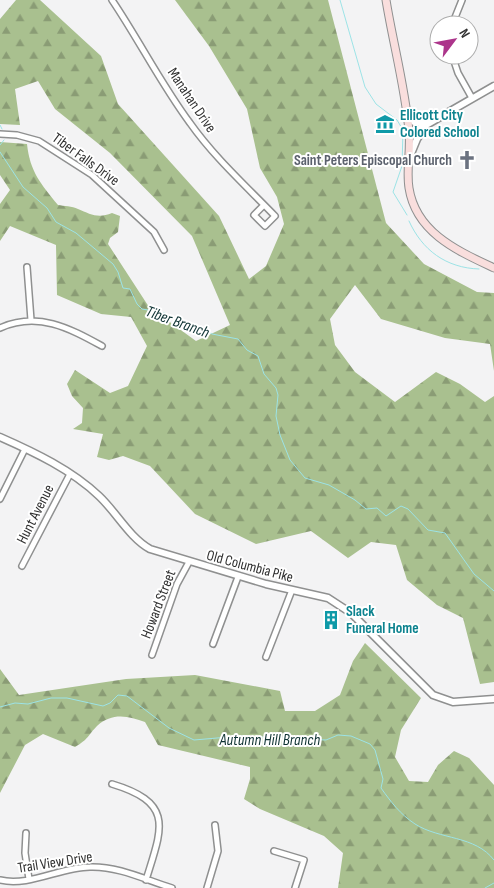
<svg xmlns="http://www.w3.org/2000/svg" width="494" height="888" font-family="'Sofia Sans Condensed',sans-serif">
<style>
.forest{fill:url(#forest-firs)}
.lines{fill:none;stroke-linecap:round;stroke-linejoin:round}
.stream{stroke:#9ce3e6;stroke-width:1}
.minor-casing{stroke:#8f9090;stroke-width:8}
.tertiary-casing{stroke:#8f9090;stroke-width:9}
.secondary-casing{stroke:#8f9090;stroke-width:9}
.minor{stroke:#fff;stroke-width:5}
.tertiary{stroke:#fff;stroke-width:6}
.secondary{stroke:#f9dedd;stroke-width:7}
.labels{text-anchor:middle;stroke-width:4;stroke-linejoin:round;paint-order:stroke}
.street-label{font-size:15px;fill:#303030;stroke:#fff}
.culture-label{font-size:15px;font-weight:bold;fill:#0d838f;stroke:#fff;text-anchor:start}
.worship-label{font-size:15px;font-weight:bold;fill:#5b616d;stroke:#fff;text-anchor:end}
.water-label{font-size:16px;font-style:italic;fill:#0e3233;stroke:#fff}
</style>
<defs>
<pattern id="forest-firs" width="22" height="20" patternUnits="userSpaceOnUse" patternTransform="scale(1.25)"><rect width="22" height="20" fill="#a9c08f"/><path d="M5 1l3.5 6h-7zM16 11l3.5 6h-7z" fill="#8a9c75"/></pattern>
</defs>
<rect width="100%" height="100%" fill="#f3f3f4"/>
<path class="forest" d="M16 0H40L101 56 118 104 219 216 249 279 266 266 284 224 277 197 260 168 247 109 209 46 175 0H328L386 223 424 264 477 292 494 293V371L490 344 445 338 381 319 355 285 330 319 335 345 355 372 395 402 436 372 460 384 485 402 494 396V682L480 684 463 618 437 605 407 580 396 545 371 542 348 558 311 531 256 544 195 514 150 466 123 456 109 460 97 457 103 434 73 429 82 423 83 408 72 396 67 384 75 370 110 393 128 386 147 346 131 317 101 314 57 295 56 245 10 226 0 241V204L10 190 0 175V142L27 144C30 172 41 184 58 205 64 206 72 206 78 209 90 214 98 219 112 213L120 216 118 232 110 238 108 244 149 307 196 341 230 325 192 236 110 153 55 109 38 81 15 89 20 125 0 124V19Z
M365 643 421 698 401 730 395 757 409 781 428 782 438 765 454 751 469 758 494 785V888H338L343 853 324 836 260 809 244 799 250 779V767L158 745 145 722C129 716 112 712 97 726 88 735 89 739 75 747L43 734 25 745 0 793V669L19 695 126 679 195 675 280 691 285 711H315L340 695 353 661Z"/>
<g class="lines">
<path class="stream" d="M340 0 365 87 376 104 397 120 403 130 402 166 393 192 407 215
M0 125 2 129
M0 145 4 140
M0 152 23 187 47 208 56 222 76 233 113 264 118 272 123 288 130 289 137 304 142 309 165 313 187 328 201 327 212 334 238 339 247 350 258 356 264 374 276 388 278 395 276 416 280 435 290 460 305 478 329 485 355 500 366 509 377 508 386 516 401 506 408 509 428 530 445 533 474 574 494 591
M409 221C422 250 446 268 479 269
M0 707 15 703 28 704 51 698H67L103 706 110 703 118 695 127 696 169 728 194 740 240 736 326 740 338 735 351 736 370 744 375 750 383 779 381 788C391 802 400 814 415 824 440 840 475 835 494 860
M485 888 494 883"/>
<g class="minor-casing">
<path id="minor" d="M112 0C139 40 161 84 190 123 214 157 246 186 275 216L265 226 254 215 264 205
M452 25 462 0
M452 55 458 73 472 98
M0 134 17 135 39 141 92 175 154 232 164 250
M27 267 31 320
M0 328C38 311 69 328 102 346
M0 499 25 449
M22 566 70 474
M213 644 238 577
M152 655 177 584 189 562
M266 657 292 590
M112 784C175 803 162 828 146 880
M26 833 25 853 29 879
M274 851 304 860 295 888
M0 880C29 887 61 867 90 867 118 866 146 880 172 888
M207 888 218 851 215 825"/>
</g>
<g class="tertiary-casing">
<path id="tertiary" d="M407 112 414 122 426 124
M409 132 421 128 494 86
M410 156 417 139 425 127
M0 437C34 452 72 470 99 496 117 513 129 537 150 549L266 584 328 598 351 613 433 695 453 702 494 699"/>
</g>
<g class="secondary-casing">
<path id="secondary" d="M386 0C393 43 405 87 409 131 411 150 406 170 409 188 416 233 458 251 494 268"/>
</g>
<use href="#minor" class="minor"/>
<use href="#tertiary" class="tertiary"/>
<use href="#secondary" class="secondary"/>
</g>
<defs>
<g id="museum-bare" transform="scale(1.5)"><path d="M0-6L6-3V-2H-6V-3ZM-5-1h2V3h-2ZM-1-1h2V3h-2ZM3-1h2V3H3ZM-6 4H6V6H-6Z" fill="#0f9aa8" stroke="#fff" stroke-width="2.5" paint-order="stroke"/></g>
<g id="church-bare" transform="scale(1.5)"><path d="M-1.2-6h2.4v3.5h3.3v2.4h-3.3V6h-2.4V-.1h-3.3v-2.4h3.3Z" fill="#6b7280" stroke="#fff" stroke-width="2.5" paint-order="stroke"/></g>
<g id="building-bare" transform="scale(1.5)"><path d="M-4-6H4V6H1V3H-1V6H-4ZM-2.5-4.3h1.7v1.8h-1.7ZM.8-4.3h1.7v1.8H.8ZM-2.5-1h1.7V.8h-1.7ZM.8-1h1.7V.8H.8Z" fill="#0f9aa8" stroke="#fff" stroke-width="2.5" paint-order="stroke"/></g>
</defs>
<g fill-rule="evenodd">
<use href="#museum-bare" x="385" y="124"/>
<use href="#church-bare" x="467" y="160"/>
<use href="#building-bare" x="331" y="620"/>
</g>
<g class="labels">
<g class="street-label">
<text transform="translate(192 100) rotate(56)" y="5">Manahan Drive</text>
<text transform="translate(86 159) rotate(36)" y="5">Tiber Falls Drive</text>
<text transform="translate(35 514) rotate(-63)" y="5">Hunt Avenue</text>
<text transform="translate(250 566) rotate(15)" y="5">Old Columbia Pike</text>
<text transform="translate(158 604) rotate(-69)" y="5">Howard Street</text>
<text transform="translate(55 862) rotate(-9)" y="5">Trail View Drive</text>
</g>
<g class="culture-label">
<text x="400" y="120">Ellicott City<tspan x="400" dy="17">Colored School</tspan></text>
<text x="346" y="616">Slack<tspan x="346" dy="17">Funeral Home</tspan></text>
</g>
<g class="worship-label">
<text x="452" y="165">Saint Peters Episcopal Church</text>
</g>
<g class="water-label">
<text transform="translate(178 321) rotate(20)" y="6">Tiber Branch</text>
<text x="270" y="745">Autumn Hill Branch</text>
</g>
</g>
<g transform="translate(454 40) rotate(58)"><circle r="24" fill="#ffffff" stroke="#acacac"/>
<path d="M0-4L9 19L0 12L-9 19Z" fill="#ac358b"/>
<text y="-8" font-size="14" font-weight="bold" text-anchor="middle" fill="#303030">N</text>
</g>
</svg>
